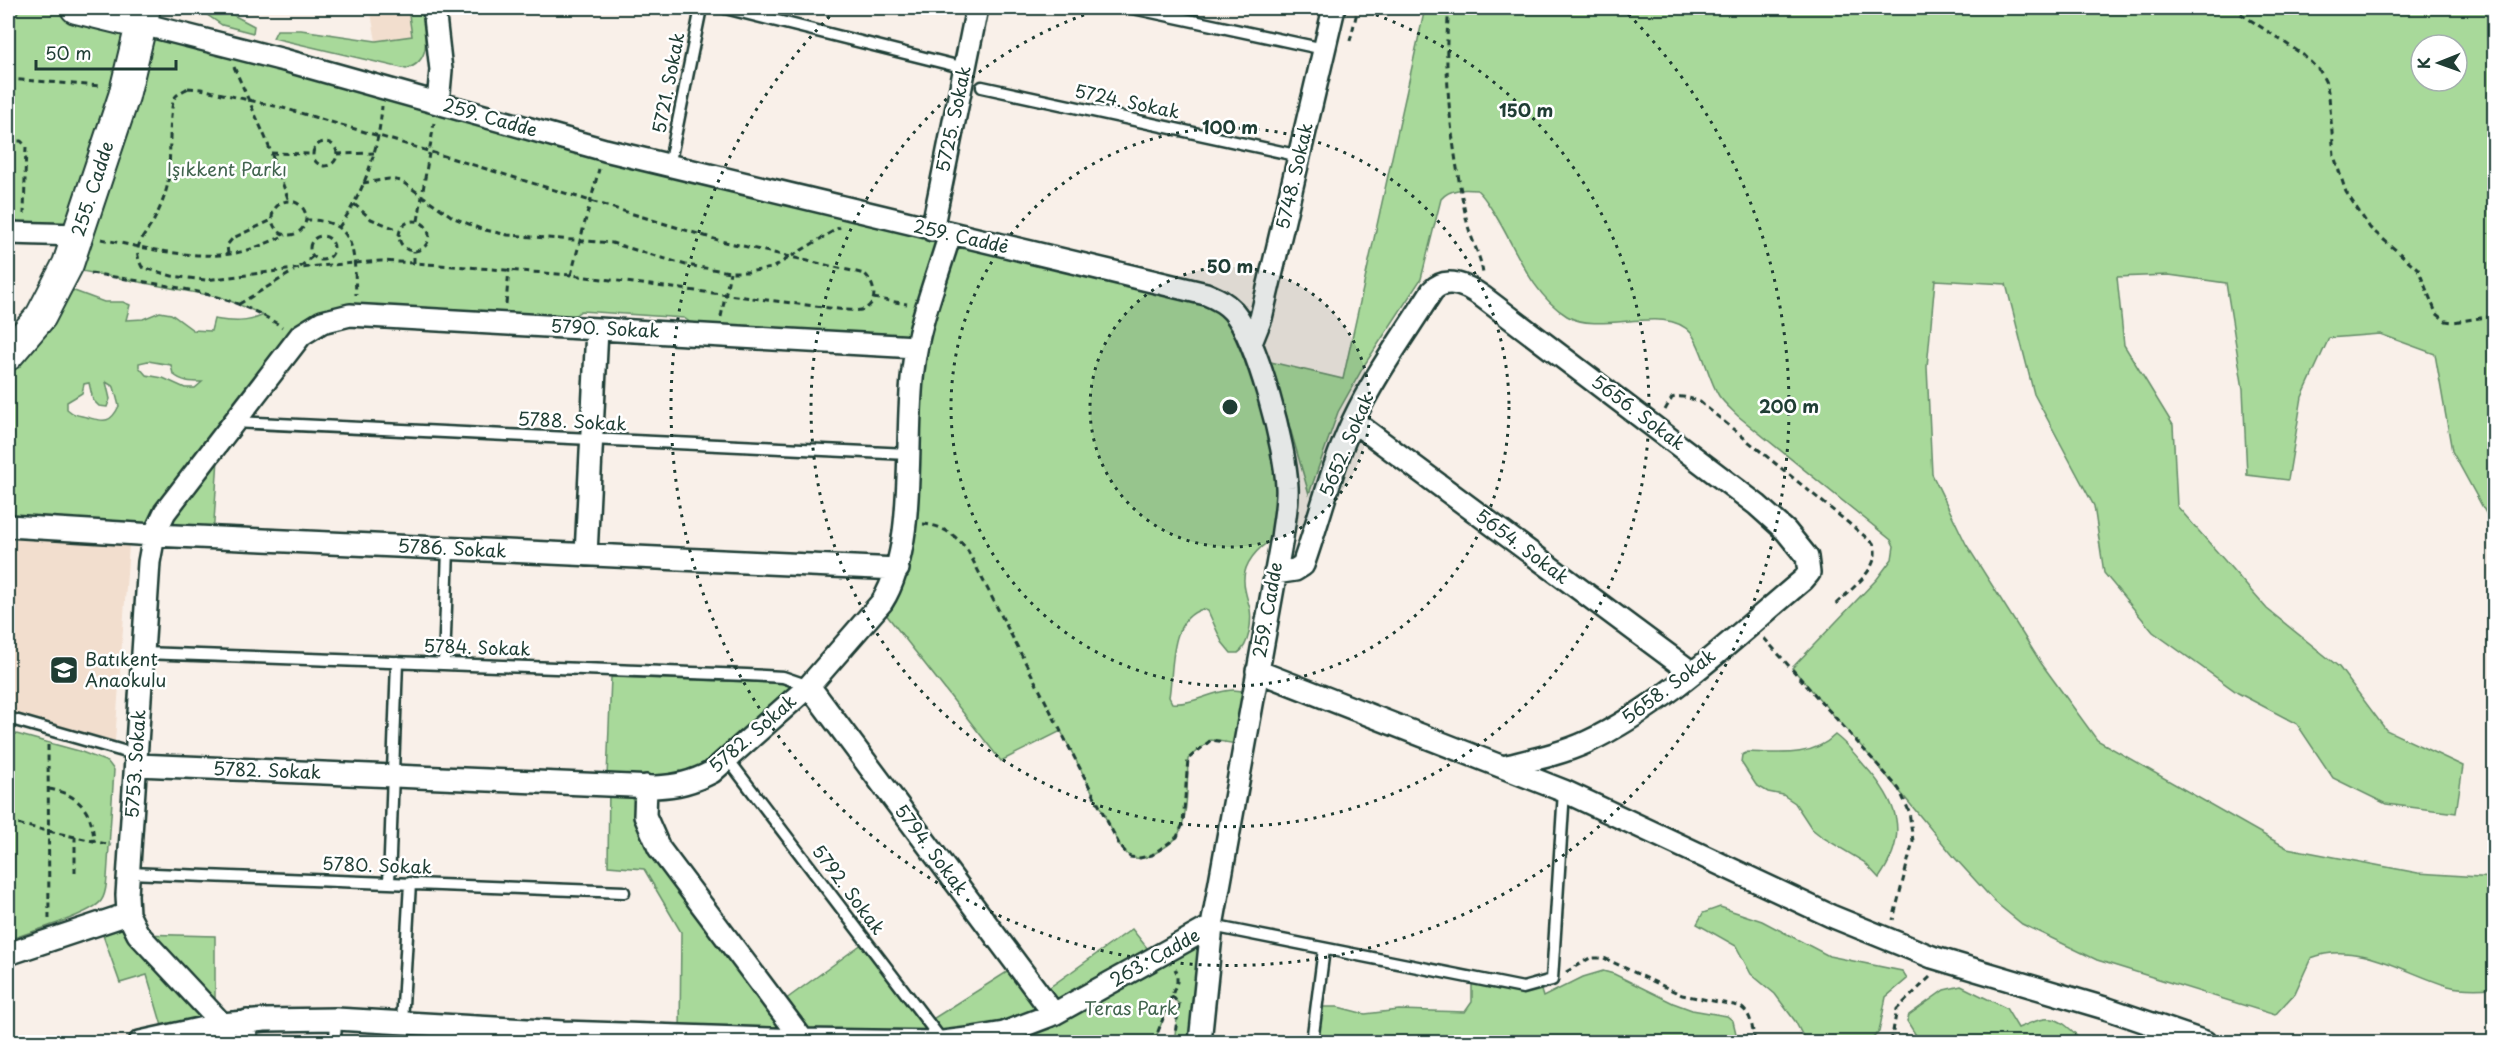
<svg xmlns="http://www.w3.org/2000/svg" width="2502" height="1050" font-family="'Playpen Sans',sans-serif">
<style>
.built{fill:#f2dece}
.green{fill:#a8d99a;stroke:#648b67;stroke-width:1.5;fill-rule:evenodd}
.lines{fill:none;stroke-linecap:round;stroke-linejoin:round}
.lane-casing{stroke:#1f3d34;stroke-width:15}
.street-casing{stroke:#1f3d34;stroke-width:26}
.secondary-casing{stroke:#1f3d34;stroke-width:34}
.path{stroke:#1f3d34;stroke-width:3;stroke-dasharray:6 4.5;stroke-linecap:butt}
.lane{stroke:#fff;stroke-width:10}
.street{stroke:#fff;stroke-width:21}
.secondary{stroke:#fff;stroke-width:30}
.ring{fill:none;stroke:#1f3d34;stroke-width:3;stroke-dasharray:3 6}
.labels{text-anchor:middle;stroke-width:5;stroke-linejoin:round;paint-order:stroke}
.street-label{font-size:18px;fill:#1f3d34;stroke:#fff}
.park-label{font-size:18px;fill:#41644e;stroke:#fff}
.poi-label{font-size:18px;fill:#1f3d34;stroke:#fff;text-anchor:start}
.centre{fill:#1f3d34;stroke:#fff;stroke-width:3}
.ring-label{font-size:18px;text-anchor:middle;font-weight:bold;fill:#1f3d34;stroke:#fff;stroke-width:5;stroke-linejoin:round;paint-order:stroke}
</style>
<rect width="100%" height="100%" fill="#f9f0e9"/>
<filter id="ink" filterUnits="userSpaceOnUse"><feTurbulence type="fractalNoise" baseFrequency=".0167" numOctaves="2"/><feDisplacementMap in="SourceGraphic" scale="12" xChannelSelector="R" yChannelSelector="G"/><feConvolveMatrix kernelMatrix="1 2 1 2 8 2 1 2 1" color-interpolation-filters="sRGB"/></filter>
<g filter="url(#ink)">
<path class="built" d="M370 8H408L412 36 376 41Z
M16 539 129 545 115 741 8 711V628Z"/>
<path class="green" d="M8 8H76L1225 303 1284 463 1272 540C1258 547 1243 564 1244 581 1244 591 1248 600 1250 609 1252 622 1249 646 1238 653H1231L1222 642 1208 611 1203 609C1168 619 1174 669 1169 697L1172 703C1196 706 1224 682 1247 693L1244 745 1211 740 1188 759C1187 780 1189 821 1176 838 1171 844 1164 848 1157 852 1149 857 1139 860 1130 857L1120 846 1061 731 1001 761 885 613 890 590 916 348 708 335 684 318 581 311 558 327 322 322 219 442 213 538 8 526V355L58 285 104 302H123L130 305 126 320 143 319 160 312 171 314 193 330 211 331 214 319C233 322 247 323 264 315L223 298 66 268 78 236 8 233ZM148 361 171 365 173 374C182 382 191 382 202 382L195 388H185L163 378 146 375 139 367V363ZM106 382 114 387 119 406C110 425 103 421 86 417 77 415 74 415 67 409V402L82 393 84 384 89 383 93 400 99 406 107 407 110 399Z
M197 8H220L254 26 253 33 222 25Z
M408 8H421C424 31 435 60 406 69L273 38 277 30H301L376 41 412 36Z
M1425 8H2494V526H2493L2452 451 2435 354 2380 334 2329 338 2302 397 2288 480 2247 475 2243 389 2226 283 2169 275 2117 277 2124 345 2173 425 2177 506 2267 609 2339 667 2386 730 2463 766 2456 813 2386 804 2333 778 2297 724 2238 693 2153 632 2104 573 2094 506 2034 394 2006 284 1935 280 1927 367 1932 474 1966 544 2041 663 2097 740 2287 848 2418 873 2494 878V988C2480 989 2463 990 2448 986 2405 973 2357 940 2311 958L2295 993 2275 1015 2097 960 2022 924 1995 902 1955 858 1876 763 1792 668 1877 579 1892 559 1894 546 1891 540 1738 416C1732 410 1724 403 1719 396 1708 379 1703 348 1691 333 1666 303 1600 336 1567 316 1532 295 1516 249 1496 216 1490 207 1485 197 1477 190 1465 189 1450 188 1441 199L1421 279 1365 364 1338 412 1309 494 1271 362 1343 379ZM2421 45H2457V81H2421Z
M611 677 780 683 795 688 709 765 671 779 607 777Z
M9 732 79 751 108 762 114 770 107 878C106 886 106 895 101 901 90 915 27 933 8 940Z
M1835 735C1846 743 1855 754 1864 765 1898 802 1910 834 1879 878L1864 862 1822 837 1812 829 1795 803 1783 795 1768 792 1756 785 1741 762 1742 755 1748 752C1778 753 1812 758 1835 735Z
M609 785 646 786 645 816 778 1005 866 941 928 1022 1018 965 1040 994 1132 929 1155 958 1212 926 1200 1042H1174L1179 1004 1172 997 1154 1042H891L680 1036 681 932 644 869 608 866Z
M1720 907 1762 921 1829 956 1902 971 1907 979 1886 997 1879 1032 1869 1042H1806L1795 1021 1775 994 1751 974 1736 946 1697 924 1703 913Z
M128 914 138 934 215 936V1016L165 1036 147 975 120 983 99 924Z
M1603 971 1614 974 1673 1003 1692 1010 1727 1016 1733 1021 1738 1042H1312L1317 1007H1338L1365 1014 1399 1010 1465 1012 1472 1002V978L1523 988 1539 984 1543 997 1583 977Z
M1961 986 2006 1008 2018 1028C2054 1013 2056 1015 2084 1042H1920L1907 1021 1909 1015 1944 990Z"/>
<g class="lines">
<g class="lane-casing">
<path id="lane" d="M725 8 965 68
M1133 8 1324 49
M982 87 1300 156
M669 166 701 8
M234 422 908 454
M143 653 747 675 783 677 809 686
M444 664 448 549
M8 718 137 755
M727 758 943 1042
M129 873 624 892
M389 883 397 662
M1212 926 1523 988 1552 980 1564 791
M402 1023 410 883
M335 1042 336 1019
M1312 1042 1324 949"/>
</g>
<g class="street-casing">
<path id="street" d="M434 8 441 70 438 103
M142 24 284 60 605 150 1206 294C1216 298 1225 302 1233 311 1257 339 1286 449 1287 487 1288 504 1284 521 1282 538L1212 926 1200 1042
M932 230 977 8
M8 233 79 235
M1251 343 1261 318 1334 8
M1353 421 1691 672
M8 526 154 535 898 569
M586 555 597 329
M1275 573 1295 570 1303 565C1320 517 1331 468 1353 421 1374 376 1405 334 1432 291 1446 275 1468 286 1483 297L1757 505 1786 531 1807 557 1809 573 1803 580C1738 634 1664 706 1587 742 1561 754 1531 760 1503 767
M1257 671 1564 791 1831 916 1932 957 2108 1009 2205 1042
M809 686 1054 1014
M137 765 655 787C677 786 693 782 712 772L809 686 882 602C918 545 904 438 913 370 918 324 937 278 950 234
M646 786 645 816 659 848 803 1040
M8 954 128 914
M222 1024 138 934 128 914 127 895 149 562 154 535 165 512 301 335 322 322 350 315 916 347
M140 1042 222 1024 265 1020 336 1019 563 1032 803 1040 943 1042 967 1039 1004 1033 1054 1014 1212 926
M246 1042 247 1021"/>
</g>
<g class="secondary-casing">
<path id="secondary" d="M76 8 142 24
M8 355 41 316 68 264 124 96 145 8"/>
</g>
<path class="path" d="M1449 8C1442 75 1453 156 1467 222 1471 240 1481 256 1483 274
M2232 8 2302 54 2320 71 2326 83 2329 96 2334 156 2346 192 2370 228 2418 269 2436 313 2446 321 2453 322 2494 316
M8 19 21 8
M1350 41 1358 8
M234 67 266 139 289 201
M8 79 101 86
M188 88 201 89 283 108 379 136 721 241 865 274C875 284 880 305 861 310 857 311 851 310 846 310L571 275 414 263 381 261 318 266 206 280 172 276 142 267C131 246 143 239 153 222 159 211 164 199 167 187 172 168 167 105 176 96 179 93 185 90 188 88Z
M8 141H21L26 146 24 214
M313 154a12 12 0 1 1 24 0a12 12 0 1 1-24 0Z
M271 153 313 154
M337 154 374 153
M363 183 389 179 401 181 454 218 481 229 508 235 612 243 686 265 730 272H748L772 268 840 227
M272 218a17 17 0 1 1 34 0a17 17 0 1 1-34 0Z
M354 204 371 219 399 230
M305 220C358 219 354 254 356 295
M399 236a15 15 0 1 1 30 0a15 15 0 1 1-30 0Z
M418 221 434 123
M339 227C364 193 379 149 382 106
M310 248a12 12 0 1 1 24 0a12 12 0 1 1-24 0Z
M101 239C140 247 180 257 220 255 243 254 265 244 286 235
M228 254 227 245 233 238 272 220
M414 263V251
M300 267 313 256
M91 273C156 285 227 289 282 327
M571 275 599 169
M873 298 907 304
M239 304 294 271
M506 304 509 269
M721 317 730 272
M1665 410 1672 398C1682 395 1689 398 1700 402L1873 543C1884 567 1849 590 1834 606
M923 524C942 525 957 536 968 551L1120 846 1130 857 1140 858 1152 855 1177 837 1183 824 1188 759 1211 740 1225 742
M1764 638 1876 763 1899 789 1909 811 1913 841 1893 920
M48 745 49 922
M49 789C79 794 93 812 94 842
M8 822 111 845
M75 873V837
M1566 972 1590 958H1604L1682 995 1739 1006C1752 1013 1752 1028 1755 1042
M1172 996 1179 1004 1174 1042
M1154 1042 1177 982V973L1175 969
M1891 1042 1897 1009 1930 977"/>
<use href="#lane" class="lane"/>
<use href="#street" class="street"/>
<use href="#secondary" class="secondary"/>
</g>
</g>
<circle cx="1230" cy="407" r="140" fill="#1f3d34" fill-opacity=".12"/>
<g class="ring">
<circle cx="1230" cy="407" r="140"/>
<circle cx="1230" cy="407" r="279"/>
<path d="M1359 9A419 419 0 1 1 1101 9"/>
<path d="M1622 8A559 559 0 1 1 838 8"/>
</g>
<defs>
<g id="school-square" transform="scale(1.5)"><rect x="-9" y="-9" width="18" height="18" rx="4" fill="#1f3d34" stroke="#fff"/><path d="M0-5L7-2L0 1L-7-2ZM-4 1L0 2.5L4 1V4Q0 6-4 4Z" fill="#fff"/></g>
</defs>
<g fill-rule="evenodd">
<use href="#school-square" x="64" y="670"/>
</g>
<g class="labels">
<g class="street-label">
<text transform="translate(669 83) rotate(-79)" y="6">5721. Sokak</text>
<text transform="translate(1127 102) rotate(12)" y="6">5724. Sokak</text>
<text transform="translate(490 118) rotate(16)" y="6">259. Cadde</text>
<text transform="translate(954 119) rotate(-78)" y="6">5725. Sokak</text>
<text transform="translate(1295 176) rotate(-77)" y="6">5748. Sokak</text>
<text transform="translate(93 189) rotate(-72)" y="6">255. Cadde</text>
<text transform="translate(961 237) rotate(13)" y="6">259. Cadde</text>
<text transform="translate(605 329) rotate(3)" y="6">5790. Sokak</text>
<text transform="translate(1638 413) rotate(37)" y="6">5656. Sokak</text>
<text transform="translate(572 422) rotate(3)" y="6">5788. Sokak</text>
<text transform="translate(1347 445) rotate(-67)" y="6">5652. Sokak</text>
<text transform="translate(1522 547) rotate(37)" y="6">5654. Sokak</text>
<text transform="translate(452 549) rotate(3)" y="6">5786. Sokak</text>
<text transform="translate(1268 610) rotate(-80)" y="6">259. Cadde</text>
<text transform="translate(477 648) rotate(2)" y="6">5784. Sokak</text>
<text transform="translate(1669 687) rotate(-37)" y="6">5658. Sokak</text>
<text transform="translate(753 734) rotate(-41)" y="6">5782. Sokak</text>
<text transform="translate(136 764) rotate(-86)" y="6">5753. Sokak</text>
<text transform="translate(267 771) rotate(2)" y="6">5782. Sokak</text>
<text transform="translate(931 850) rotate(53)" y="6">5794. Sokak</text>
<text transform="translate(377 866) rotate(2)" y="6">5780. Sokak</text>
<text transform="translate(848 890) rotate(53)" y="6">5792. Sokak</text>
<text transform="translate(1155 958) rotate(-29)" y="6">263. Cadde</text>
</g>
<g class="park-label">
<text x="227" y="176">Işıkkent Parkı</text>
<text x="1131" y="1015">Teras Park</text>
</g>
<g class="poi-label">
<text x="85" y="666">Batıkent<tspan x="85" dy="21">Anaokulu</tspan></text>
</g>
</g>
<circle cx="1230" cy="407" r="9" class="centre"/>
<g class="ring-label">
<text x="1526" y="117">150 m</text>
<text x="1230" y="134">100 m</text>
<text x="1230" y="273">50 m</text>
<text x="1789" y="413">200 m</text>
</g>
<rect width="2502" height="1050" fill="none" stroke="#fff" stroke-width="30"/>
<rect x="15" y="15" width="2472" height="1020" fill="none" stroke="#1f3d34" stroke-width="2" filter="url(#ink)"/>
<g transform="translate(2439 63) rotate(269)"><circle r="28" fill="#ffffff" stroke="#a5b1ae" stroke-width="1.5"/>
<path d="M0-4.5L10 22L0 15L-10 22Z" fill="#1f3d34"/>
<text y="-9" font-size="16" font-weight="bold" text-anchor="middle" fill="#1f3d34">K</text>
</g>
<path d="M36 60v9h140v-9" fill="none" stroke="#1f3d34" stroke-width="3"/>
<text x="45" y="60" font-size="18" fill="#1f3d34" stroke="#ffffff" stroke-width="4.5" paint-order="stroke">50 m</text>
</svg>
